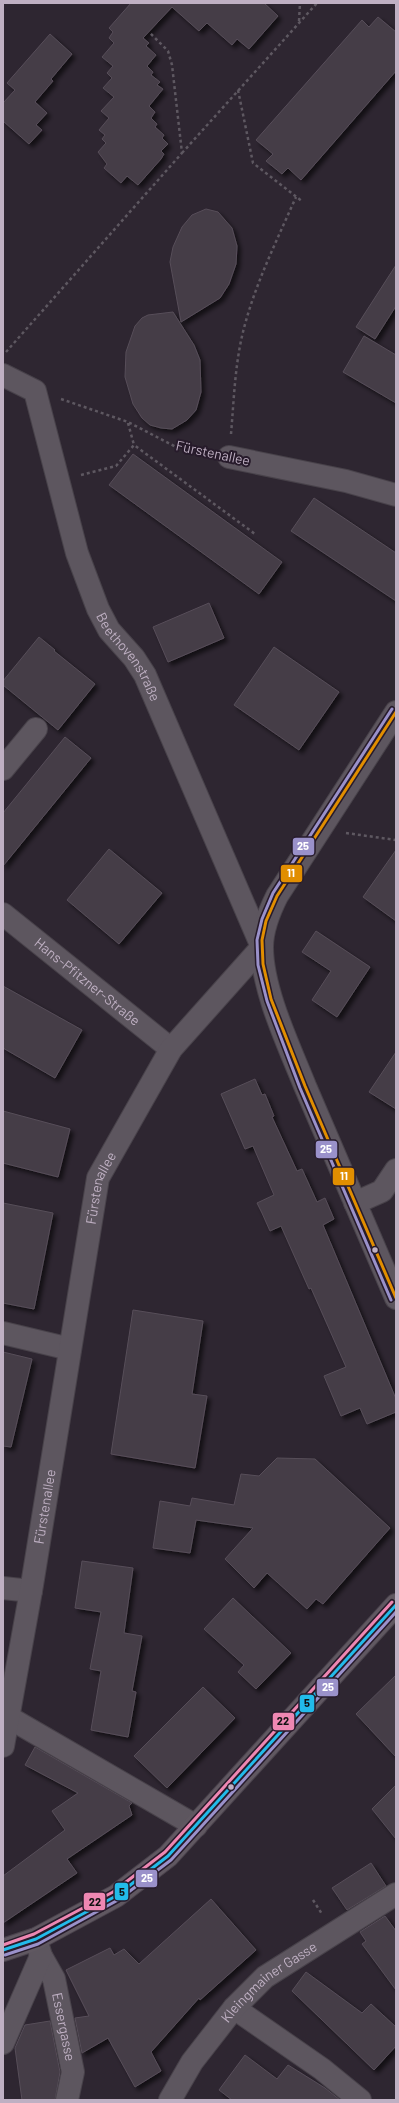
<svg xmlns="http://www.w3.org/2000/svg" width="399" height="2103" font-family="Barlow,sans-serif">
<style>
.building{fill:#443c47;stroke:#574e59;filter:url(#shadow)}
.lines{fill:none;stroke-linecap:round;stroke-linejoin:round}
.minor-casing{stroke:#48424a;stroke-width:24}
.major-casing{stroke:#49414b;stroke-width:24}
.path{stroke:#5e5861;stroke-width:2.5;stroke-dasharray:3 3;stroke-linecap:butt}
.minor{stroke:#5d565f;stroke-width:22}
.major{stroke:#605861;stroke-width:22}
.bus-1-casing{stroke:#271b2b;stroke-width:6}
.bus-2-casing{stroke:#271b2b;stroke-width:6}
.bus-3-casing{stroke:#271b2b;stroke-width:6}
.bus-4-casing{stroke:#271b2b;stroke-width:6}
.bus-1{stroke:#22bbea;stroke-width:3}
.bus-2{stroke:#9a91ca;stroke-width:3}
.bus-3{stroke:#e18e00;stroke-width:3}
.bus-4{stroke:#ee87b2;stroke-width:3}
.bus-dot{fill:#bfb0c3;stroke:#271b2b;stroke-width:1.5}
.labels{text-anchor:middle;stroke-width:4;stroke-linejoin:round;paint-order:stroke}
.street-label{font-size:14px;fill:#bfb0c3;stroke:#271b2b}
.line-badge{stroke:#271b2b;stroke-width:1.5}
.badge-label{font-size:11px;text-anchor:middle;font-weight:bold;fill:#fff}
.pale-badge-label{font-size:11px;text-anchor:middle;font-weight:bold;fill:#111}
</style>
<defs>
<filter id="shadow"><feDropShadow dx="3.5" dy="3.5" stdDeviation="2" flood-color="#0009"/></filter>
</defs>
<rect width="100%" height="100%" fill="#2e2631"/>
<path class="building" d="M131 3H264L278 16 249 49 237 39 232 45 207 23 199 31 172 7 143 38 149 43 146 46 156 55 147 66 153 72 151 75 160 82 157 85 163 89 149 106 155 112 151 118 157 124 155 127 164 135 162 138 168 144 161 151 164 154 161 159 138 185 127 176 121 183 104 168 107 164 98 152 106 143 102 139 105 135 99 130 109 118 101 111 114 97 103 88 112 78 107 73 113 66 102 57 114 43 109 38 113 32 109 28Z
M378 17 396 32V71L301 180 288 168 282 174 266 161 273 154 256 140 362 20 369 27Z
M50 34 72 54 51 79 53 81 35 102 47 113 36 125 42 130 29 144 3 121V103L15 90 7 83Z
M206 209 218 212 232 228 237 246 236 264 229 284 220 298 181 322 170 262 173 247 182 227 192 215Z
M396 265V306L375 339 356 327Z
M173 312 194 345 200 360 201 392 196 410 187 420 172 429 161 428 150 425 142 418 133 404 125 377 126 352 135 326 142 318 148 315Z
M364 336 396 355V403L343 372Z
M133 454 282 562 259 594 109 485Z
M314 498 396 553V601L291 531Z
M209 603 224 638 168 662 153 627Z
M39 637 55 650 54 651 95 684 58 730 3 685V681Z
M274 647 339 692 299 750 234 705Z
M65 737 91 758 3 866V813Z
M109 849 162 893 119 944 67 900Z
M396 850V921L363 897Z
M316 931 370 967 337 1017 312 1000 331 971 302 952Z
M3 986 82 1030 55 1078 3 1048Z
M396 1052V1109L369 1092Z
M255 1079 262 1095 265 1094 274 1116 272 1117 297 1171 302 1169 317 1202 325 1198 334 1219 323 1225 396 1399V1412L367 1424 360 1408 341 1416 324 1376 346 1367 311 1288 309 1289 281 1226 270 1231 262 1213 257 1203 274 1195 253 1146 245 1149 221 1094Z
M3 1111 70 1129 58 1177 3 1163Z
M3 1203 53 1213 34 1309 3 1303Z
M133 1310 203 1321 192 1394 207 1396 195 1468 111 1454Z
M3 1352 32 1359 11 1447 3 1446Z
M277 1458 315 1459 390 1528 323 1604 316 1599 307 1609 267 1573 254 1588 225 1559 253 1528 196 1520 190 1553 153 1548 160 1501 190 1506 192 1498 234 1505 241 1474 259 1476Z
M82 1561 133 1568 124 1633 142 1636 132 1691 136 1692 128 1737 91 1730 101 1671 90 1669 101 1612 75 1608Z
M233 1598 291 1653 256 1689 238 1672 244 1665 204 1629Z
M396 1675V1757L356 1714Z
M203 1687 235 1718 167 1788 134 1756Z
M35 1747 132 1803 129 1806 132 1815 67 1859 77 1873 3 1923V1876L65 1830 52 1811 78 1793 25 1765Z
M396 1785V1839L372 1809Z
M371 1863 386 1886 347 1910 332 1888Z
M211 1899 256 1950 200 2000 199 1998 151 2052 161 2071 135 2087 108 2038 82 2053 75 2018 89 2016 66 1970 110 1948 114 1955 124 1949 139 1964Z
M385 1916 396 1931V1990L362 1944 366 1941 360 1932Z
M306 1972 362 2013 371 2004 396 2027V2046L374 2070 292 1991Z
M50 2021 60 2072 55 2100H22L15 2048 25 2025Z
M245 2055 277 2079 288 2065 325 2088 340 2100H232L219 2090Z"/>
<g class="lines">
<g class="minor-casing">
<g id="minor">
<path id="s1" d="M3 375 35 391 77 553 98 609 109 630 134 658 145 675 262 947"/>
<path d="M229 457 346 481 396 495"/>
<path d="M396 712 277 896C269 912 262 929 262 947 262 990 289 1046 305 1086 335 1157 366 1227 396 1298"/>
<path d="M3 769 36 729"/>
<path id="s2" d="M3 914 171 1049"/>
<path d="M355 1203 382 1191 396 1170"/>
<path d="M3 1333 70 1349"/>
<path d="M3 1588 31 1591"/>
<path d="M8 1717 196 1826"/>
<path id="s3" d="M3 1746 32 1585 98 1178 171 1049 262 947"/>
<path id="s4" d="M36 1939 41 1956 54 1979 73 2072 67 2100"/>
<path d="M234 2008 322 2069 360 2100"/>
<path d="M3 2043 41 1956"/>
<path id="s5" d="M170 2100 192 2062 234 2008 265 1977 396 1894"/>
</g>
</g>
<g class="major-casing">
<path id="major" d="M3 1950 36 1939 116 1896 168 1856 396 1605"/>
</g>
<path class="path" d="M299 21 300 3
M238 90 253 163 303 202
M182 153 317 3
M6 352 182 153 172 65 168 51 150 33
M61 399 128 422 178 448 207 453
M128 423 134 445
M231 434C234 399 235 362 244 328 256 282 277 240 296 197
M81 475 116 466 134 445 255 534
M346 833 396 840
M313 1900 322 1914"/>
<use href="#minor" class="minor"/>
<use href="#major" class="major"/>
<g class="bus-1-casing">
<path id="bus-1" d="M3 1950 36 1939 116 1896 168 1856 396 1605"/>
</g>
<g class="bus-2-casing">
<path id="bus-2" d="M391 1300 300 1088 267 1001 258 965 257 940 262 919 273 893 392 709
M5 1955 38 1944 118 1900 171 1860 396 1612"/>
</g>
<g class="bus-3-casing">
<path id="bus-3" d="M396 712 277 896 266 921 262 940 263 964 271 999 305 1086 396 1298"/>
</g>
<g class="bus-4-casing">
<path id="bus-4" d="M3 1945 34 1934 113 1892 165 1852 392 1602"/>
</g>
<use href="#bus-1" class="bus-1"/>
<use href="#bus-2" class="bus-2"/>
<use href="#bus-3" class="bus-3"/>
<use href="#bus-4" class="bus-4"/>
</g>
<g class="bus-dot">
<circle cx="375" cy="1250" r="3.5"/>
<circle cx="231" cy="1787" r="3.5"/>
</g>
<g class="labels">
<g class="street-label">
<text transform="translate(213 453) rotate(12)" y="5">Fürstenallee</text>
<text dy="5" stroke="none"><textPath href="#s1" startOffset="320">Beethovenstraße</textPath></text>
<text dy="5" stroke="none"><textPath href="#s2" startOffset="108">Hans-Pfitzner-Straße</textPath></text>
<text dy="5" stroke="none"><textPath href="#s3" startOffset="567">Fürstenallee</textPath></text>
<text dy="5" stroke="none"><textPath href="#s3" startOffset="243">Fürstenallee</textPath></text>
<text dy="5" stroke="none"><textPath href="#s5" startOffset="156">Kleingmainer Gasse</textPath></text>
<text dy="5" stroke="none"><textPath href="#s4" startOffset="93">Essergasse</textPath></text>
</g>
</g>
<g class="line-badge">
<rect x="292" y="837" width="23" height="19" rx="4" fill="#9a91ca"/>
<rect x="280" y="864" width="23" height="19" rx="4" fill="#e18e00"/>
<rect x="315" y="1140" width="23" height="19" rx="4" fill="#9a91ca"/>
<rect x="332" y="1167" width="23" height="19" rx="4" fill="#e18e00"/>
<rect x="316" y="1678" width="23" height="19" rx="4" fill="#9a91ca"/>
<rect x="299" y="1694" width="16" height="19" rx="4" fill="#22bbea"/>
<rect x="272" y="1712" width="23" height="19" rx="4" fill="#ee87b2"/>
<rect x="135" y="1869" width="23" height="19" rx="4" fill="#9a91ca"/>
<rect x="114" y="1882" width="15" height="19" rx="4" fill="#22bbea"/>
<rect x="83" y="1892" width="23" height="19" rx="4" fill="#ee87b2"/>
</g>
<g class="badge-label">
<text x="303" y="850">25</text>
<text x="291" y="877">11</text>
<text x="326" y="1153">25</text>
<text x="344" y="1180">11</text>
<text x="328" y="1691">25</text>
<text x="147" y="1882">25</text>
</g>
<g class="pale-badge-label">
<text x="307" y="1707">5</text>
<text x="283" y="1725">22</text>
<text x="122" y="1896">5</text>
<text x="95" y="1906">22</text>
</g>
<rect width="399" height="2103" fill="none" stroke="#bfb0c3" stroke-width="8"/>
</svg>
